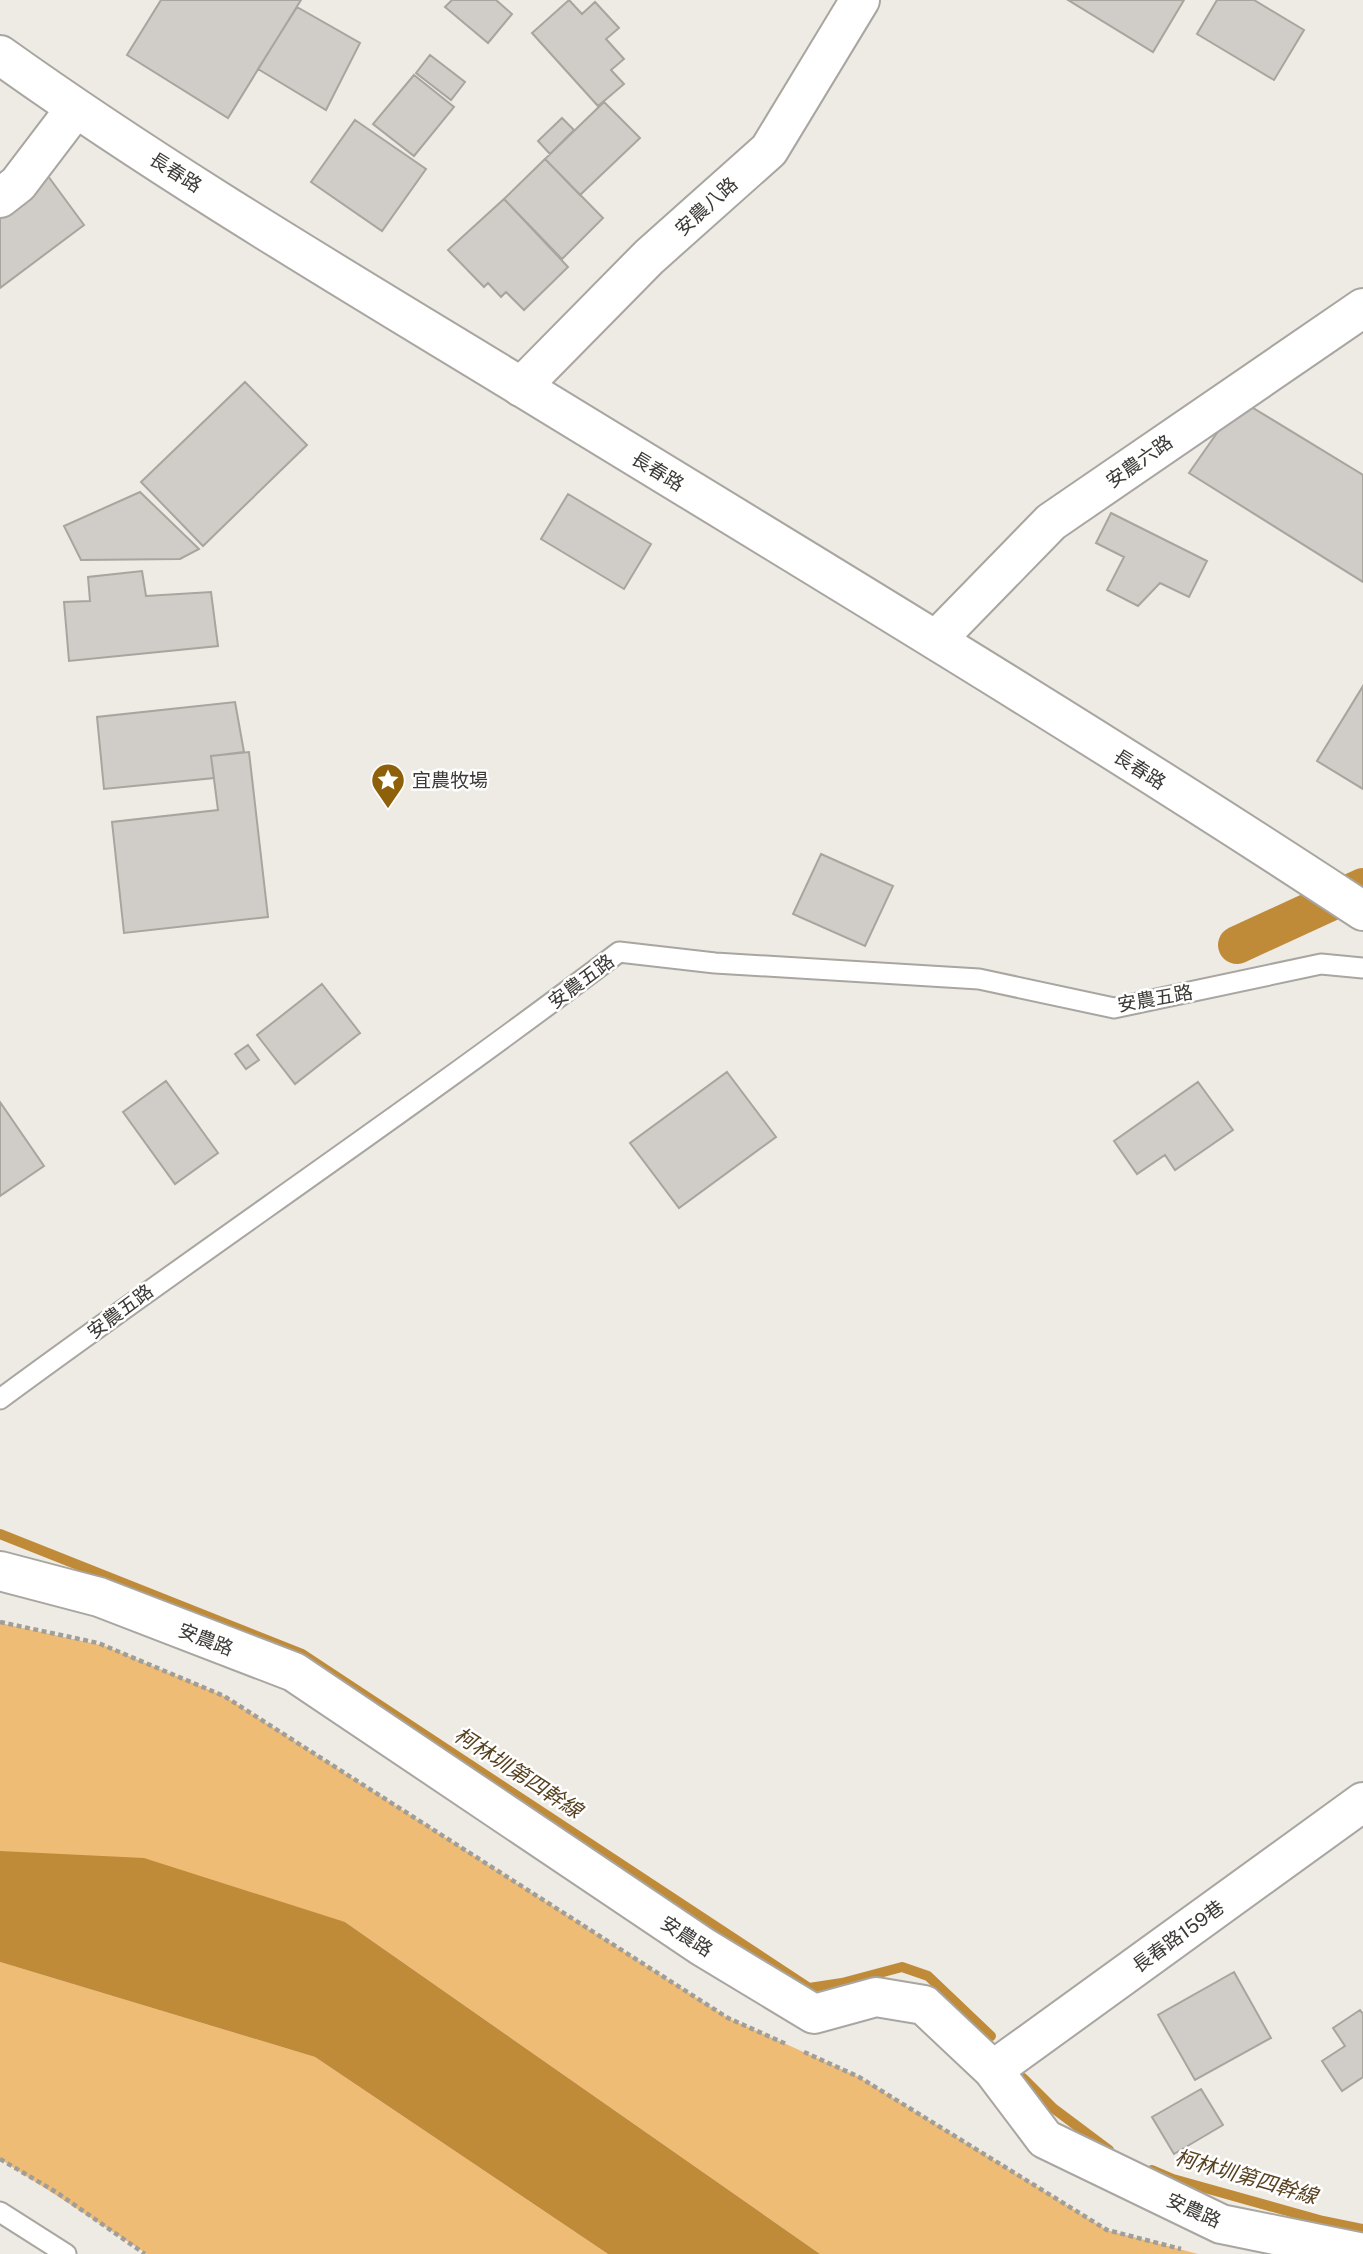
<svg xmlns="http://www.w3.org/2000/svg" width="1363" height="2254" font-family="'Public Sans','Noto Sans TC',sans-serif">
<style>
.green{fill:#efbc75}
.water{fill:#c08b39}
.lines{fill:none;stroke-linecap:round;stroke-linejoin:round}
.stream{stroke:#c08b39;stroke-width:10}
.canal{stroke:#c08b39;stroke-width:38}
.building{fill:#d0ccc7;stroke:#a8a49e;stroke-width:2}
.service-casing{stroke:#a9a5a0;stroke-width:23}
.minor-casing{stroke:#a9a5a0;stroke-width:42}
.tertiary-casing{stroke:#a9a5a0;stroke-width:42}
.path{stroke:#a09e99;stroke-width:4.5;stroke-dasharray:5 3.5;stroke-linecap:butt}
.service{stroke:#fff;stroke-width:19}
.minor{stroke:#fff;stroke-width:38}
.tertiary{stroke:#fff;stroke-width:38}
.labels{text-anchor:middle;stroke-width:5;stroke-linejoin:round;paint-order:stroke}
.street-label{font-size:19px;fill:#3b3a37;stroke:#fff}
.poi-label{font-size:19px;fill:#3b3a37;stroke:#fff;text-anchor:start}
.water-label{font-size:21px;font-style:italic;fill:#58411f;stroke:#fff}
</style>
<rect width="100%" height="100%" fill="#eeeae4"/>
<path class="green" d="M0 1623 105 1646 224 1696 728 2018 859 2077 1107 2230 1198 2254H820L345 1922 0 1852Z
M0 1962 315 2057 608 2254H147L0 2159Z"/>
<path class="water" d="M0 1851 144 1858 345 1922 820 2254H608L315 2057 0 1962Z"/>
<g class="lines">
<path class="stream" d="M0 1534 302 1654 809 1988 842 1983 902 1967 928 1976 991 2036
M1023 2078 1053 2108 1109 2150
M1152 2170 1173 2179 1323 2221 1363 2229"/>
<path class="canal" d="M1237 945 1363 887"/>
</g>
<path class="building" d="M161 0H301L228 118 127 55Z
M452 0H496L512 14 488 43 445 7Z
M569 0 582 14 595 2 619 28 606 39 624 59 611 70 624 84 598 106 532 33Z
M1068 0H1184L1153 52Z
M1217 0H1254L1304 30 1274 80 1197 34Z
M297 7 360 43 326 110 258 69Z
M430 55 465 82 451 100 416 73Z
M414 75 454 107 414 156 373 124Z
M604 102 640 138 580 195 545 159Z
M562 118 574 130 550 154 538 141Z
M355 120 426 169 382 231 311 182Z
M545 159 603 218 562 259 504 199Z
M45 172 84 225 0 288V206Z
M504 199 568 267 524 310 506 292 501 297 488 283 484 287 448 250Z
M245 382 307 445 203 546 141 482Z
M1240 400 1363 475V582L1189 473Z
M140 492 199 549 180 559 81 560 64 526Z
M568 494 651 544 624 589 541 539Z
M1111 513 1207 561 1189 597 1160 583 1138 606 1107 590 1124 557 1096 543Z
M142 571 146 596 211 592 218 646 69 661 64 602 90 601 88 577Z
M1363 686V789L1317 761Z
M235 702 244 752 211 756 214 778 104 789 97 717Z
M249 752 268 917 124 933 112 822 218 810 211 756Z
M821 854 893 886 865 946 793 914Z
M322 984 360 1033 295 1084 257 1035Z
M248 1045 259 1060 246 1069 235 1054Z
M727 1072 776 1137 679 1208 630 1143Z
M166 1081 218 1153 175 1184 123 1112Z
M1198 1082 1233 1130 1175 1170 1165 1155 1137 1174 1114 1141Z
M0 1102 44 1166 0 1196Z
M1234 1972 1271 2038 1195 2080 1158 2015Z
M1360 2010 1363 2014V2077L1342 2091 1322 2061 1345 2046 1333 2028Z
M1201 2089 1223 2125 1174 2154 1152 2117Z"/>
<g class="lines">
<g class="service-casing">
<path id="service" d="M0 1399C205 1248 416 1106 619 952L715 963 979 979 1114 1008 1321 964 1363 968
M0 2212 66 2254"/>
</g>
<g class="minor-casing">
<path id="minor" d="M0 198 18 184 75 109
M521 387 649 257 769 150 860 0
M936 640 1051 522 1363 308
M0 1571 99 1597 294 1672 703 1947 814 2014 876 1997 924 2005 993 2070 1045 2139 1221 2224 1363 2253
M993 2070 1363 1802"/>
</g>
<g class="tertiary-casing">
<path id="tertiary" d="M0 55C168 175 348 281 525 389 806 561 1088 730 1363 911"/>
</g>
<path class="path" d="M0 1622 98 1643 224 1696 728 2018 786 2044
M804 2052 859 2077 1107 2230 1181 2249
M0 2159 56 2192 145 2254"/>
<use href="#service" class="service"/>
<use href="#minor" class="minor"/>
<use href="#tertiary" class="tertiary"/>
</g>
<defs>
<g id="sight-pin" transform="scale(1.75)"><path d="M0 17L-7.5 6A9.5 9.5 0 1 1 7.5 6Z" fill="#8f600a" stroke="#fff"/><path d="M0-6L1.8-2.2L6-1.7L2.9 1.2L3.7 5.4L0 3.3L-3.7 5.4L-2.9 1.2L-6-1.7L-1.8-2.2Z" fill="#fff"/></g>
</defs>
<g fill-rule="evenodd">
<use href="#sight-pin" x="388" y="780"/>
</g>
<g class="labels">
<g class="street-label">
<text transform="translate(176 172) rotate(32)" y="7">長春路</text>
<text transform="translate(706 206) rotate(-42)" y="7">安農八路</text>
<text transform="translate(1139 461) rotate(-35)" y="7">安農六路</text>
<text transform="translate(658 471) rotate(31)" y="7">長春路</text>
<text transform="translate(1140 769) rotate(32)" y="7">長春路</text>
<text transform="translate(581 981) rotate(-37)" y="7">安農五路</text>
<text transform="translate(1155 998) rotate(-10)" y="7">安農五路</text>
<text transform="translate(120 1311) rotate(-37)" y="7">安農五路</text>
<text transform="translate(206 1639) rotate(21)" y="7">安農路</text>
<text transform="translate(687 1936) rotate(33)" y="7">安農路</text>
<text transform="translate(1178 1936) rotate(-36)" y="7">長春路159巷</text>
<text transform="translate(1194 2210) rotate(24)" y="7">安農路</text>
</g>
<g class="poi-label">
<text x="412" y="787">宜農牧場</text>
</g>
<g class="water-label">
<text transform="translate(518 1773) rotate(33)" y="7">柯林圳第四幹線</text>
<text transform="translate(1246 2177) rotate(16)" y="7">柯林圳第四幹線</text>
</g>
</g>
</svg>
